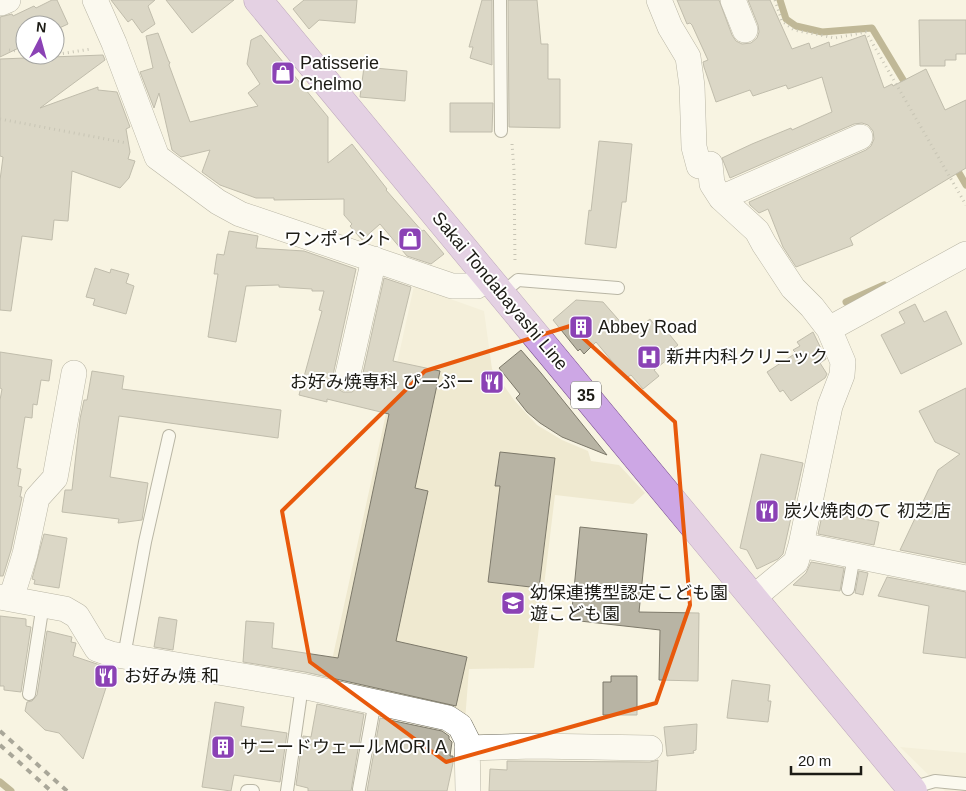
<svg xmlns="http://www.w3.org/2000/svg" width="966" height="791" font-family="Arial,'Noto Sans JP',sans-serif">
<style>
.built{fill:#efe9d0}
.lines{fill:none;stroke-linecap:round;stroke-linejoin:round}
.stream{stroke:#7d703c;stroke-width:7}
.building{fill:#b8b4a4;stroke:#7d796a}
.lane-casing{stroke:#6d6a5b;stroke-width:14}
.street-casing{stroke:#6d6a5b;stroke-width:26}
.primary-casing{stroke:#795090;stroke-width:29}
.path{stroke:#8e8c7f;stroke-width:3;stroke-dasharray:1 4;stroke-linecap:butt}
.lane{stroke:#fff;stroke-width:12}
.street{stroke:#fff;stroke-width:25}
.primary{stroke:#cda7e5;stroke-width:28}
.rail{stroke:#4b4941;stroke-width:4;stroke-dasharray:6 6;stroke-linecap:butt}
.marked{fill:none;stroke:#e8590c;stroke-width:4;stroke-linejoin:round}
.labels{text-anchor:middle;stroke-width:4;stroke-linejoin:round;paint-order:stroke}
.shield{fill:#fff;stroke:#605f5b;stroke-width:1}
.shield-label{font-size:16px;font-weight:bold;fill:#1c1b15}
.poi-label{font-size:18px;fill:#1c1b15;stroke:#fff;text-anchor:start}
.street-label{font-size:18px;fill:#1c1b15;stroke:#fff}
</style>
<rect width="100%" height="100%" fill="#f8f4e2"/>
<path class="built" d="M414 286 484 311 492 369 514 400 537 425 562 440 588 451 591 461 619 465 645 493 633 504 555 495 534 668 469 669 465 721 327 683Z
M900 747 966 753V791H945Z"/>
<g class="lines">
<path class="stream" d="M780 0 786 19 796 26 822 32 872 28 908 88
M955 166 966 185
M846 302 884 285
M0 782 11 791"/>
</g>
<path class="building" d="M52 0H57L68 24 55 30V25H25V45L0 57V17L12 14 13 16 34 6 36 8Z
M111 0H155L148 6 155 24 142 33 132 19 128 22Z
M166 0H234L192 33Z
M304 0H357L355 23 319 20 309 29 293 9Z
M482 0H492V65L470 58 473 47H469Z
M508 0H537L541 44H548V79H560V128L509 127Z
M677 0H719L732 35 736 41 742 44 751 43 757 38 759 32 758 25 748 0H770L792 49 809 43 811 49 829 42 830 47 865 35 884 88 892 84 893 86 926 69 945 110 966 100V168L850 238 853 245 796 267 783 247 768 209 759 213 750 205 749 202 866 150 871 146 874 139 873 131 868 125 862 123 854 124 730 178 722 158 752 144 791 128 792 130 832 112 822 77 788 89 786 85 753 96 750 90 716 102 704 67 703 62 708 60 692 25 690 23 687 24Z
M919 20H966V54H956V60H945V66H920Z
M158 33 169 62H170L169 65 190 122 258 106 248 93 260 84 247 64 251 40 261 35 328 117V163L352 144 387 189 386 190 422 231 424 230 444 254 431 264 407 256 380 224 362 240 350 226 352 224 344 215V199L274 200V198H256L220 185 202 172 210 150 181 157 172 150 159 93 154 108 140 72 153 68 146 36Z
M103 55 105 60 40 108 98 87V90L117 92 130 127 126 129 130 152 128 159 135 161 129 178 120 188 72 171 68 221 54 220 52 240 22 236 11 311 0 310V180L3 157 0 156V59Z
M364 67 407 71 405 101 360 97Z
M450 103H493L492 132H450Z
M599 141 632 144 626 202H622L616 248 585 244 589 210 591 211Z
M229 231 258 236 256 248 304 251 356 269 333 375V383L338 389 343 392H352L358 387 361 382 384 278 411 287 393 361 440 371 415 488 428 491 396 641 467 657 456 706 305 672 243 662 246 621 274 623 272 648 338 658 389 414 327 399V402L299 395 322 311 319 310 324 291H312V289L279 287V285L246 286 236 342 208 337 218 274H214L217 254 224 255Z
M95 268 110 273 111 269 129 274 126 283 134 286 126 314 93 305 95 299 86 297Z
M576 300 603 302 631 334 650 319 657 328 661 324 678 345 669 352 672 356 654 370 659 376 643 389 631 375 626 378 596 342 584 354 580 349 578 351 553 320Z
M915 304 924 322 946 311 962 344 901 374 881 335 905 323 899 312Z
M813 332 826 359 820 363 827 374 825 378 791 401 783 390 780 392 767 372 796 353 793 350 800 346 797 342Z
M521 350 541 373 607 455 562 437 540 423 527 412 516 398 520 394 499 368Z
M0 352 52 360 49 381 41 380 37 405 33 404 32 418 25 417 17 468 21 469 18 486 22 487 20 497H22L11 550 3 576H0V400L2 389 0 388Z
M92 371 124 376 122 389 281 410 278 438 119 416 110 477 148 483 142 520 118 523 119 519 62 512 65 490H72L80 419 84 400H87Z
M966 388V563L900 550 938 470 960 454 935 442 919 411Z
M500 452 555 458 539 588 488 582 500 486H495Z
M761 454 803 463 783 554 778 559 757 569 747 550 740 548Z
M823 511 879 522 874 545 818 534Z
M580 527 647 534 639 612 699 613 698 681 659 680 660 630 571 620Z
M44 534 67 538 59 588 34 584 35 580 32 579Z
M811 562 844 568 840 591 793 585 806 573Z
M859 571 868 573 863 595 855 593Z
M887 577 966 592V658L923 653 929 606 878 596Z
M0 616 26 619V626L31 627 21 692 4 690V686H0Z
M159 617 177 620 173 650 154 647Z
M47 631 72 637 71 642 76 643 73 656 112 669 83 759 59 733 45 730 25 711 27 702 32 701 37 695Z
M611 676H637V715H603V682H611Z
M732 680 770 685 768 701H771L768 722 727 718Z
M215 702 244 707 241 726 287 733 280 782 234 775 231 791 202 787Z
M317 704 364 714 351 791H308V788L296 785 303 736 311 737Z
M380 718 442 731 449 736V739L452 742 450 756H453V763L447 791H367Z
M697 724 696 750 693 751 694 753 667 756 664 727Z
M658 760 656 791H489L490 769 507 770V761L650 762Z"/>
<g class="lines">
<g class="lane-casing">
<path id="lane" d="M500 0 501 131
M502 293 518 280 618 288
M848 589 854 556
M124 656 145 542 169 436
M29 694 43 604
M911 788 935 781 966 784
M359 789 375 701
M247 791H253
M287 791 302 686"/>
</g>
<g class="street-casing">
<path id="street" d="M95 0 114 43 157 157 218 202 240 214 452 286H477L489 277
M659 0 670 27 688 57 692 86 694 147 699 166 710 164 712 184 721 198 757 231 764 244 793 288 812 307 829 329 843 362 842 375 830 406 801 545 796 562 753 598
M733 0 745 30
M1 3 8 0
M721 198 860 137
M829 329 966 254
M347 378 374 259
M801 545 966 578
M0 597 65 609 77 616 97 649 111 654 302 686 448 718 460 726 467 740 468 791
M11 599 25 554 37 498 55 478 74 373
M467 748 534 746 650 748"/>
</g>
<g class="primary-casing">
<path id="primary" d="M258 0 913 791"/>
</g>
<path class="path" d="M775 0 782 21 794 30 835 38 866 32 966 205
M9 50 25 52
M53 55 91 49
M0 119 127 143
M512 144 514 170 515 263"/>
<use href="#lane" class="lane"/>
<use href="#street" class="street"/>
<use href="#primary" class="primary"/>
<path class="rail" d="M0 731 67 791
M0 745 51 791"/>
</g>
<path d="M0 0H966V791H0ZM570 326 675 422 690 605 656 703 446 762 310 662 282 511 425 371Z" fill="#f8f4e2" fill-opacity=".55" fill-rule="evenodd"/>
<path class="marked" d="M570 326 675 422 690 605 656 703 446 762 310 662 282 511 425 371Z"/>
<defs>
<g id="shop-square" transform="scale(1.25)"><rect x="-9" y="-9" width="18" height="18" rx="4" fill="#8b42b5" stroke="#fff"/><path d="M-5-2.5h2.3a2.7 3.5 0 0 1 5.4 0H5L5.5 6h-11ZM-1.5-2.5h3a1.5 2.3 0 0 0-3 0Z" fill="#fff"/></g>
<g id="building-square" transform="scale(1.25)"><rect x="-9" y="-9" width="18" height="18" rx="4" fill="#8b42b5" stroke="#fff"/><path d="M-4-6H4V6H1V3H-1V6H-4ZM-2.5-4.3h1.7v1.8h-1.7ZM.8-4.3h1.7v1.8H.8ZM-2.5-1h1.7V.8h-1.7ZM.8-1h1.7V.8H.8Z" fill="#fff"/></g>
<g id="hospital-square" transform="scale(1.25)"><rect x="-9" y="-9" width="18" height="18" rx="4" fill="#8b42b5" stroke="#fff"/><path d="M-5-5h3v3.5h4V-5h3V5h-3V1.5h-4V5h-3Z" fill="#fff"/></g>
<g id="restaurant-square" transform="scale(1.25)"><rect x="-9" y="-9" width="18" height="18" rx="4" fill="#8b42b5" stroke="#fff"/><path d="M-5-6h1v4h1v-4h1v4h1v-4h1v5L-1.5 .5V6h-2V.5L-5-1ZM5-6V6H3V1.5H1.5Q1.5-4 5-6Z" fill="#fff"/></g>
<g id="school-square" transform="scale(1.25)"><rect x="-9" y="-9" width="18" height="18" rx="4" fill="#8b42b5" stroke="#fff"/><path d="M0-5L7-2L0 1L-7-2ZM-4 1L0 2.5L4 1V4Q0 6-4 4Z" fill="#fff"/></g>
</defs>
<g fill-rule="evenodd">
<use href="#shop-square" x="283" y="73"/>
<use href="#shop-square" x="410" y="239"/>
<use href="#building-square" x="581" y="327"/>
<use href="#hospital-square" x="649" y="357"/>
<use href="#restaurant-square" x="492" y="382"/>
<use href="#restaurant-square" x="767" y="511"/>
<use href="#school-square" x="513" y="603"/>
<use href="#restaurant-square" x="106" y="676"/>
<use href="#building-square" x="223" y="747"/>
</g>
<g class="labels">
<rect class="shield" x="571" y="381.5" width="30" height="27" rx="4"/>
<g class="shield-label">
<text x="586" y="401">35</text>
</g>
<g class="poi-label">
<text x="300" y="69">Patisserie<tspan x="300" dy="21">Chelmo</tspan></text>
<text x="392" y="245" text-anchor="end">ワンポイント</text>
<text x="598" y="333">Abbey Road</text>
<text x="666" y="363">新井内科クリニック</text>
<text x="474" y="388" text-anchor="end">お好み焼専科 ぴーぷー</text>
<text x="784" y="517">炭火焼肉のて 初芝店</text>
<text x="530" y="599">幼保連携型認定こども園<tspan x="530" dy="21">遊こども園</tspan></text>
<text x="124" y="682">お好み焼 和</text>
<text x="240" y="753">サニードウェールMORI A</text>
</g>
<g class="street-label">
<text transform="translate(500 291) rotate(50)" y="6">Sakai Tondabayashi Line</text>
</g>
</g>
<g transform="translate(40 40) rotate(6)"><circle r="24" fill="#ffffff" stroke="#a4a4a1"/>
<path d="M0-4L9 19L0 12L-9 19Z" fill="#8b42b5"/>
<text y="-8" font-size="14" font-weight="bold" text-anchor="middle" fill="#1c1b15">N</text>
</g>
<path d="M791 766v8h70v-8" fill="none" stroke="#1c1b15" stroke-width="2.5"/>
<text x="798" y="766" font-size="15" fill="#1c1b15" stroke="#ffffff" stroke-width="4" paint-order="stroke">20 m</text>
</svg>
